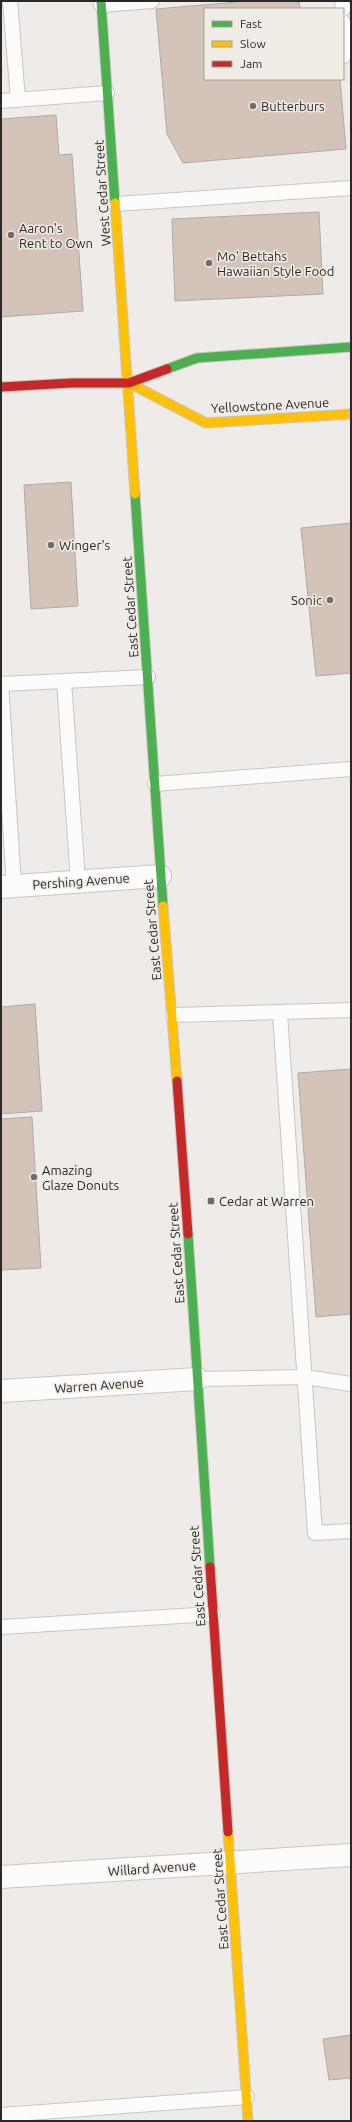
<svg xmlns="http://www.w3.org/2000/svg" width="352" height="2122" font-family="Ubuntu,sans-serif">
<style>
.building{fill:#d3c3b9;stroke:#adaba9}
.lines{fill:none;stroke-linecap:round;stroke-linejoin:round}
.lane-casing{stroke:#c8c6c4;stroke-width:16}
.street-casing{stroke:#c8c6c4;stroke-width:24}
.fast-casing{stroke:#c8c6c4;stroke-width:11}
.slow-casing{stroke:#c8c6c4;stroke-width:11}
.jam-casing{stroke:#c8c6c4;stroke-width:11}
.lane{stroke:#fcfcfc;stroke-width:14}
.street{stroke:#fcfcfc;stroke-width:22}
.fast{stroke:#4caf50;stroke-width:9}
.slow{stroke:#ffc107;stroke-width:9}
.jam{stroke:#c62828;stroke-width:9}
.poi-dot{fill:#6f6d6b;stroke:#f0ece6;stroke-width:1.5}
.labels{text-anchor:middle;stroke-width:3;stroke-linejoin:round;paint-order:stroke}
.poi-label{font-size:13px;fill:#2b2928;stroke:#f0ece6;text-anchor:start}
.street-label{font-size:13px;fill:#2b2928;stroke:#f0ece6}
</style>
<rect width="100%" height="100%" fill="#eeebe8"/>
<path class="building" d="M248 1H299L300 9H205V79H340L346 149 183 163 167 134 156 9Z
M56 115 59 155 72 154 83 311 1 317V119Z
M319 212 323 294 175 301 172 219Z
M71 482 78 606 31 609 24 485Z
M351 523V673L316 676 301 528Z
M35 1004 42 1111 1 1114V1007Z
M351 1069V1314L316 1317 298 1073Z
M32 1117 41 1268 1 1270V1119Z
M351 2035V2078L329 2080 323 2039Z"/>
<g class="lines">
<g class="lane-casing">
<path id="lane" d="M10 1 18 100
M342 1 343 9
M101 5 152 1
M343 22 344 56
M1 101 107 93
M116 204 351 188
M64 681 78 882
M1 683 14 886
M1 684 148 677
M155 784 351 769
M280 1013 315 1533 351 1531
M173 1015 351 1010
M197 1379 305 1377 351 1384
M1 1627 213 1614
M1 2115 247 2097"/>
</g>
<g class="street-casing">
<path id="street" d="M1 887 160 876
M1 1391 197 1379
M1 1877 351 1855"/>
</g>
<g class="fast-casing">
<path id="fast" d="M101 1 115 203
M167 369 197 358 351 347
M135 494 163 906
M188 1234 210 1567"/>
</g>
<g class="slow-casing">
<path id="slow" d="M115 203 135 494
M129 383 206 423 351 414
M163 906 177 1081
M228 1832 248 2121"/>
</g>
<g class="jam-casing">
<path id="jam" d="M1 387 71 383H129L167 369
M177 1081 188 1234
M210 1567 228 1832"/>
</g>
<use href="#lane" class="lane"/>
<use href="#street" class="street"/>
<use href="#fast" class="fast"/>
<use href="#slow" class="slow"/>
<use href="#jam" class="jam"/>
</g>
<g class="poi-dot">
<circle cx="253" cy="106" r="4"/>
<circle cx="11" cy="235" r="4"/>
<circle cx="209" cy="263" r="4"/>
<circle cx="51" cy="545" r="4"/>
<circle cx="330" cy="600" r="4"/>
<circle cx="34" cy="1177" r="4"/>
<rect x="207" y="1197" width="8" height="8" rx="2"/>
</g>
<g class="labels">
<g class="poi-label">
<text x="261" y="111">Butterburs</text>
<text x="19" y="233">Aaron's<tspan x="19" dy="15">Rent to Own</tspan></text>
<text x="217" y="261">Mo' Bettahs<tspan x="217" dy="15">Hawaiian Style Food</tspan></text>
<text x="59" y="550">Winger's</text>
<text x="322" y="605" text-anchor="end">Sonic</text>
<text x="42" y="1175">Amazing<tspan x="42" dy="15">Glaze Donuts</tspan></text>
<text x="219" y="1206">Cedar at Warren</text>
</g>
<g class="street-label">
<text transform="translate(102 193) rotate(-94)" y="5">West Cedar Street</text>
<text transform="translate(270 405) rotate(-3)" y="5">Yellowstone Avenue</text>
<text transform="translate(130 607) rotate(-94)" y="5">East Cedar Street</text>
<text transform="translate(81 881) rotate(-4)" y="5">Pershing Avenue</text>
<text transform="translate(152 930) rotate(-95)" y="5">East Cedar Street</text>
<text transform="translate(176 1253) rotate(-94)" y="5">East Cedar Street</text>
<text transform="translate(99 1385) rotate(-4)" y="5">Warren Avenue</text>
<text transform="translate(197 1576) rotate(-94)" y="5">East Cedar Street</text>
<text transform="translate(152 1868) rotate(-4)" y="5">Willard Avenue</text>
<text transform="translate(220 1899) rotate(-94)" y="5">East Cedar Street</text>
</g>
</g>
<rect width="352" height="2122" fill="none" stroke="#2b2928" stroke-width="4"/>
<rect x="204" y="8" width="140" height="72" fill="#f0ece6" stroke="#a19e9a"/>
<rect x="212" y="21" width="20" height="6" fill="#4caf50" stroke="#a19e9a"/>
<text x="240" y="28" font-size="12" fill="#2b2928">Fast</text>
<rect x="212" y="41" width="20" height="6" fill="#ffc107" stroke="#a19e9a"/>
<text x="240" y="48" font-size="12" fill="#2b2928">Slow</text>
<rect x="212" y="61" width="20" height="6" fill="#c62828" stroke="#a19e9a"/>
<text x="240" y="68" font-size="12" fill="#2b2928">Jam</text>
</svg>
